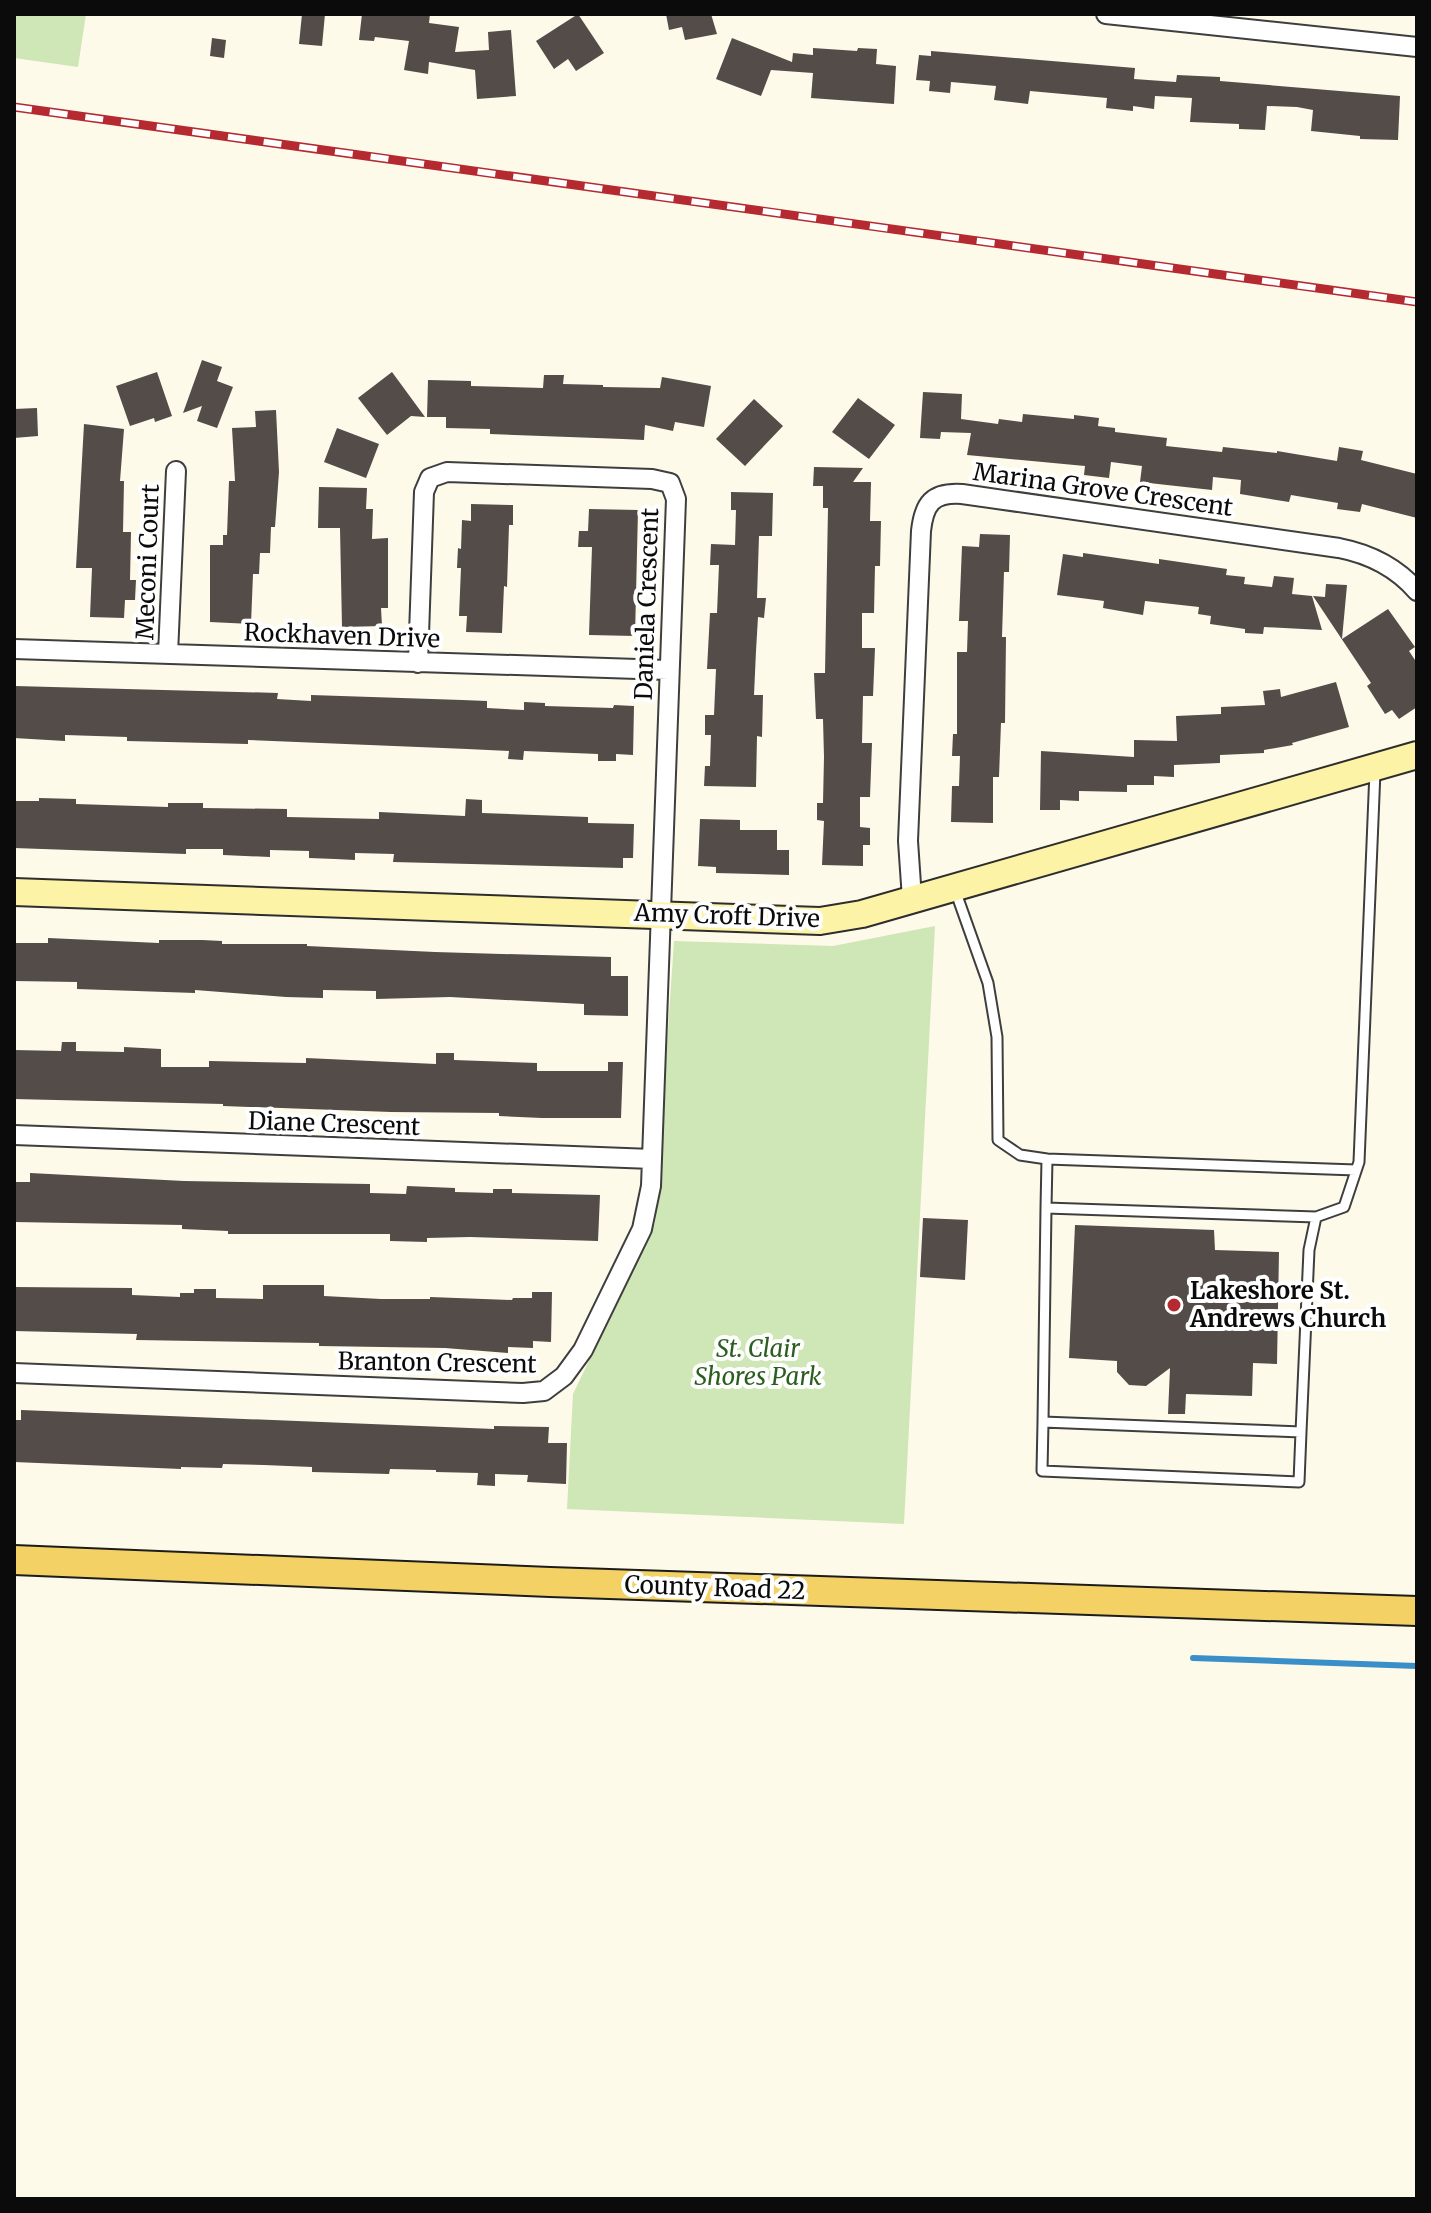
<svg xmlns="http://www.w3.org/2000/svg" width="1431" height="2213" font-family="Merriweather,serif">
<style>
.green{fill:#cfe6b6}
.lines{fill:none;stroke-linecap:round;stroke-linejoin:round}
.stream{stroke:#3b8fc8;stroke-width:6}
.building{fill:#534c48}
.lane-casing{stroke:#3e3e3e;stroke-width:13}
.street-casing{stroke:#3e3e3e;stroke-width:22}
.secondary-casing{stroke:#2d2d2d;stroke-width:30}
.primary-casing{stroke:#1c1c1c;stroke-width:32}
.lane{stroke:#fff;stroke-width:9}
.street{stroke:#fff;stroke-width:18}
.secondary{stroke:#fcf3a7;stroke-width:26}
.primary{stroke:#f3d165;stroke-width:28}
.rail-casing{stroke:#b52930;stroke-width:9}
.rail{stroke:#fff;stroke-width:6;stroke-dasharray:18;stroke-linecap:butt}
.poi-dot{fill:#b52930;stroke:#fff;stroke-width:3}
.labels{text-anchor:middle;stroke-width:8;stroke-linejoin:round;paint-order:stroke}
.street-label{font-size:24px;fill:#0b0b0b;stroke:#fff}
.poi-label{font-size:24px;font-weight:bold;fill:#0b0b0b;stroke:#fff;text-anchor:start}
.park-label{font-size:24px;font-style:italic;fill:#2c5f1f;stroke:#fff}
</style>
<rect width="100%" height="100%" fill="#fefaea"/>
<path class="green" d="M14 14H86L78 67 14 58Z
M935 926 904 1524 567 1509 573 1394 655 1223 674 941 833 946Z"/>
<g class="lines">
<path class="stream" d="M1193 1658 1417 1666"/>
</g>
<path class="building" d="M302 14H325L322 46 299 44Z
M362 14H430L429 23 459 27 455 52 489 50 488 32 511 30 516 96 477 99 475 70 429 62 428 74 404 70 409 41 375 37 374 41 359 40Z
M578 14 604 53 576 71 568 59 554 69 536 41Z
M666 14H711L717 34 685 40 682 27 669 30Z
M212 38 226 40 224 58 210 56Z
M732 38 792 62 793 53 813 55V48L857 51 858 48 877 49 876 64 896 66 894 104 811 98 813 73 771 70 761 96 716 79Z
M931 51 1135 68 1134 79 1176 82 1177 75 1220 77V81L1400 96 1398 140 1360 139V136L1311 131 1313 110 1297 107 1267 106 1265 130 1239 129V124L1190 122 1192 98 1155 96 1154 109 1133 106V111L1106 108 1107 98 1030 91 1028 104 994 100 996 86 951 82 950 93 929 91 930 81 916 80 919 55 931 56Z
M202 360 222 367 217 381 233 387 217 428 197 421 202 406 183 413Z
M157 372 172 416 155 422 154 418 130 426 116 386Z
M392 372 425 417 411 416 387 435 358 398Z
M544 375H564L563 384 603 385V387L660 388 662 377 711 386 704 427 675 422 673 431 645 425 644 440 623 439 490 434V429L446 428V417H427L428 380 471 381V386L543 388Z
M923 392 962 394 961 419 998 424 999 419 1022 422 1023 414 1074 419V415L1099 418 1098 426 1115 428V432L1167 438 1166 446 1222 452 1223 447 1277 453V451L1337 461 1339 447 1363 451 1361 460 1417 474V518L1362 504 1360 512 1337 509 1338 503 1291 495 1289 502 1240 494 1241 480 1213 477 1212 490 1140 482 1142 466 1111 462 1109 478 1084 475 1085 466 967 455 971 433 941 432 940 439 920 438Z
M858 398 895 425 869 459 832 432Z
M754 399 783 426 745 466 716 439Z
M37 408 38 436 14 438V409Z
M276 410 279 472 275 527H271L270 553H260L259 574H253L251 624 210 622V545H223V535H227L229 481H235L232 428 256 427 255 411Z
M84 424 124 429 120 481H124L123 532H131L130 580H136L135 600H125L124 618 90 617 92 568H76Z
M337 428 379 444 366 478 324 462Z
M814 467 863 468 853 482H871L870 521H881L880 566H875L874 613H862V648H875L873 696H863L862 743H872L870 797H860V827L870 828V845H863V866L822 865 824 821 817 820V803H823L824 757 823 719H816L814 673H825L828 508H823V486H813Z
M319 487 367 488 366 509H373L372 539 388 538V608H381L382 626 342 627 340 528H318Z
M731 492 773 493 772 536H759L757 598H766L764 618 758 617 756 651 754 695H763L762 737 757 736 756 787 704 786 705 766H710L711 735H705V715H714L716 669H707L710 613H717L719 565H710L711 544 735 545 736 510H731Z
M471 504 513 505V525H509L507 587 504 586 502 633 466 632 467 616H459L461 568H457L458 548 461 549 462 520 471 521Z
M589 509 638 510 635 636 589 635 592 547H578L579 531H588Z
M980 534 1010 535 1009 572H1004L1002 637H1006L1005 723H1001L999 777H993V823L951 822 952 786H959L960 756H952L953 734H957V652H967L968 621H959L962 546 979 547Z
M1083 553 1159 564V559L1227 569 1226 575 1245 577 1244 584 1272 587 1274 576 1294 578 1292 594 1312 596 1322 630 1264 627 1263 634 1245 633V629L1210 624 1211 616 1198 614 1199 607 1145 601 1143 615 1103 608 1104 601 1057 595 1063 554 1083 557Z
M1326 584 1347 585 1342 639 1388 609 1415 647 1409 651 1417 663V707L1399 719 1392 710 1385 714 1367 686 1371 683 1313 596 1325 597Z
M1336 682 1349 727 1292 743 1293 745 1264 750V753L1220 755V763L1174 765V777L1154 776V785H1127V792L1079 791V801L1060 800V810H1040L1041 751 1134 757V740L1177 741 1176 716 1221 714V707L1265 705 1263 691 1280 689 1281 697Z
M15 686 278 693 277 699 311 701V695L462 700 487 701V708L524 710V702L545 703V706L613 708 614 705 634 706 633 755 616 754V761H598V754L524 751 523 760 508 759 509 751 467 749 248 740V744L127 741V737L65 735V741L14 738Z
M39 798 76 799V804L168 807V803H203V808L287 809V817L379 819V812L465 816 466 799 482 800V813L588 817V823L634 824 633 858H623V868L393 862 394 854 355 853V860L335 859 309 858V851L270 850V857L223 855V849H186V854L14 848V801H39Z
M700 819 740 820V830H777V850H789V875L716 873V867L698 866Z
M48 938 159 943V940H202L222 941V944H307V946L435 952 611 957V976H628V1016L584 1015V1004L450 997 376 999V991L323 990V998L286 997 195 990V993L77 989V982L14 981V943H48Z
M62 1042H76V1051L124 1052V1047L161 1049V1067H209V1061L306 1063V1058L436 1064V1053H454V1060L537 1063V1071H608V1062H623L621 1118H542L499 1116V1113L391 1112 223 1106V1104L14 1099V1050L61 1051Z
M30 1173 184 1181 370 1184V1193L406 1194 407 1186 455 1188V1192L493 1193V1189H512V1193L600 1195 598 1241 470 1237 427 1238V1242L390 1241V1234H228V1231L182 1229V1225L14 1222 15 1182H30Z
M923 1218 968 1220 965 1280 920 1277Z
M1075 1225 1214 1230 1215 1250 1279 1252 1277 1364 1253 1363 1252 1396 1186 1394 1185 1414H1168L1170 1368 1146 1386 1129 1385 1117 1372V1361L1069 1358Z
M263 1285H324V1296L381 1299H430V1297L512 1300 513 1298H532V1292H552L551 1342 533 1341V1348L508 1347V1353L445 1348 319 1346V1343L136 1340 137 1334 14 1331V1287L132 1288V1295L180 1297V1293H194V1289H216V1298L263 1299Z
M21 1410 494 1429V1426L549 1427 548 1443H567L566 1484 527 1482 528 1475 495 1474V1486L477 1485 478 1473 436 1472V1470L390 1469 389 1474 312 1472V1467L264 1465 223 1464 222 1468 181 1467V1469L14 1462V1420H21Z"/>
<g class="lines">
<g class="lane-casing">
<path id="lane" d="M955 890 988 983 997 1037 998 1140 1020 1155 1047 1159
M1356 1170 1047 1159 1046 1208 1316 1217 1344 1207 1359 1162 1375 771
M1046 1208 1043 1422 1301 1432 1309 1250 1316 1217
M1043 1422 1042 1471 1299 1482 1301 1432"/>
</g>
<g class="street-casing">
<path id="street" d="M1106 14 1417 47
M14 649 668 670
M168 654 176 471
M912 899 908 841 921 531C924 504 932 492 962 494L1339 548C1370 554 1396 567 1417 591
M14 1135 652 1159
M14 1373 523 1393 544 1391 564 1376 583 1350 642 1229 651 1186 676 499 670 483 652 479 447 472 430 478 424 492 418 663"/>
</g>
<g class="secondary-casing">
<path id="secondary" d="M14 892 820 921 862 914 1417 755"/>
</g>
<g class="primary-casing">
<path id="primary" d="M14 1560 550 1582 1417 1611"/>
</g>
<use href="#lane" class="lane"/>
<use href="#street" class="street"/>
<use href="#secondary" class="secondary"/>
<use href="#primary" class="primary"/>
<g class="rail-casing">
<path id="rail" d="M14 107 1417 302"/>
</g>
<use href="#rail" class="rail"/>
</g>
<circle class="poi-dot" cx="1174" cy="1305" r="8"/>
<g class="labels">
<g class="street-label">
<text transform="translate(1103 490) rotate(8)" y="8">Marina Grove Crescent</text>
<text transform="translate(148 562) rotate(-88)" y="8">Meconi Court</text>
<text transform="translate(647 604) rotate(-88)" y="8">Daniela Crescent</text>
<text transform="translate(342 636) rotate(2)" y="8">Rockhaven Drive</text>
<text transform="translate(727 916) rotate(2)" y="8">Amy Croft Drive</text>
<text transform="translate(334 1124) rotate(2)" y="8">Diane Crescent</text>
<text transform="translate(437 1363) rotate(1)" y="8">Branton Crescent</text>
<text transform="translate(715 1588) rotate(2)" y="8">County Road 22</text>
</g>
<g class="poi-label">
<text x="1190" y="1299">Lakeshore St.<tspan x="1190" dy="28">Andrews Church</tspan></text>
</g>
<g class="park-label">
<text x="758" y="1357">St. Clair<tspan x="758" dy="28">Shores Park</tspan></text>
</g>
</g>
<rect width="1431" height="2213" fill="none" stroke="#0b0b0b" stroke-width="32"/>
</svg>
